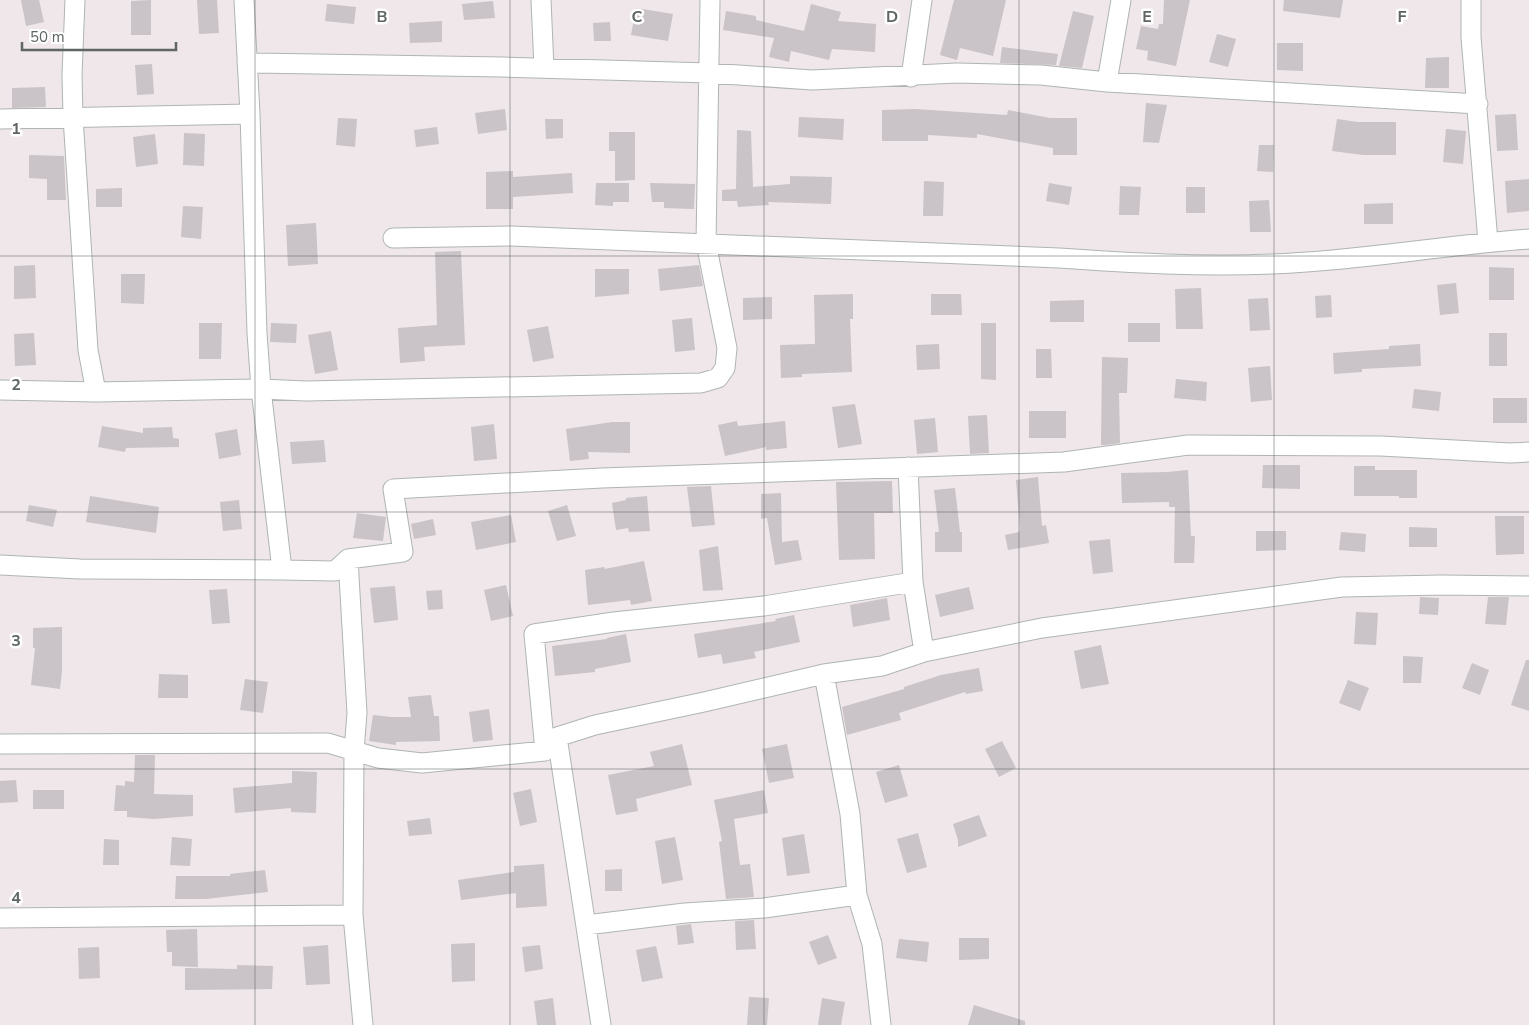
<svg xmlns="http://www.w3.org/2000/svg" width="1529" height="1025" font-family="'Nunito Sans',sans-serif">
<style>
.building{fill:#cac3c7}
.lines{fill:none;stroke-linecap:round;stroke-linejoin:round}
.street-casing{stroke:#afb5b3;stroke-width:21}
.street{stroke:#fff;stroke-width:19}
.grid{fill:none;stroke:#5e6562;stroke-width:1;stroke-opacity:0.55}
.grid-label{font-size:16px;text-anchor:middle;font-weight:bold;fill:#5e6562;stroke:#fff;stroke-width:5;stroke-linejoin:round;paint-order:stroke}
</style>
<rect width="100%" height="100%" fill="#efe7ea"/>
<path class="building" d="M21 0H39L44 22 26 26Z
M151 0V35H131V1Z
M197 0H217L219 33 199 34Z
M954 0H1006L993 56 960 48 957 60 940 55Z
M1164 0H1190L1176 66 1147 60 1148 51 1136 49 1141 26 1158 29 1159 24H1163Z
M1284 0H1343L1340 18 1283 11Z
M493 1 495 18 464 20 462 4Z
M327 4 356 7 354 24 325 21Z
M811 4 841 12 838 21 876 24 875 52 832 49 829 60 791 51 789 62 769 57 774 38 723 30 726 11 756 16V20L804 31Z
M636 8 673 14 668 41 631 35Z
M1073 11 1094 16 1082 68 1059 66Z
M442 21V42L410 43 409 23Z
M610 22 611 41H594L593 23Z
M1217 34 1236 39 1228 67 1209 62Z
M1277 43H1303V71L1277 70Z
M1002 47 1058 54 1056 65 1000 63Z
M1449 57V88H1425L1426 58Z
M152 64 154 94 137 95 135 65Z
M45 87 46 107 12 108V88Z
M1146 103 1167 105 1159 143 1143 142Z
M505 109 507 130 478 134 475 113Z
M915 109 1007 115 1008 110 1050 118H1077V155H1053V148L977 134V138L928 135V141H882V110Z
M1516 114 1518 150 1497 151 1495 115Z
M799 117 844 119 843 140 798 137Z
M338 118 357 119 355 147 336 145Z
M545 119H563V138L546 139Z
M1337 119 1358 122H1396V155H1363L1332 151Z
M437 127 439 144 416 147 414 130Z
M1446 129 1466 131 1463 164 1443 162Z
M737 130 751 131 753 187 790 184V176L832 177 831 204 768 202 769 205 738 207 737 201H722V190L736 189Z
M609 132H635V180L615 181V151H609Z
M184 133 205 134 204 166 183 165Z
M155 134 158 164 136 167 133 137Z
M1259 145H1274L1273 172 1257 171Z
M29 155 64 156 66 200H47V179L29 178Z
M513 171V177L572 173 573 193 513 197V209H486V172Z
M1529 179V211L1507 213 1505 181Z
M924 181 944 182 943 216H923Z
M596 183H629V202H613V206L595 205Z
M650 183 695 184 694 209 664 208V202H652Z
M1049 183 1072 187 1069 205 1046 201Z
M1120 186 1141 187 1139 215H1119Z
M1186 187H1205V213H1186Z
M122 188V207H96V189Z
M1269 200 1271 232H1250L1249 201Z
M1393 203V224H1364V204Z
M183 206 203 207 201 239 181 237Z
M316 223 318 264 288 266 286 225Z
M461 251 465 345 424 347 425 361 400 363 398 328 437 325 435 252Z
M35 265 36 298 14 299V266Z
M699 265 703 286 660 291 658 269Z
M1489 267 1514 268V300H1489Z
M595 269H629V294L595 297Z
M121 274H145L144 304 121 303Z
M1456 283 1459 313 1440 315 1437 285Z
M1201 288 1203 329H1176L1175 289Z
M853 294V319H850L852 372 802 374V377L781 378 780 345 815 344 814 295Z
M931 294H961L962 315H931Z
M1331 295 1332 317 1316 318 1315 296Z
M772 297V319L743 320V298Z
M1268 298 1270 330 1250 331 1248 299Z
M1084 300V322H1050V301Z
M692 318 695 350 675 352 672 320Z
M199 323H222L221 359H199Z
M271 323 297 324 296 343 270 342Z
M981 323H996V380L981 379Z
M1128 323H1160V342H1128Z
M548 326 554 358 533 362 527 330Z
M331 331 338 370 315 374 308 335Z
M34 333 36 365 15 366 14 334Z
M1489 333H1507V366H1489Z
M939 344 940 369 917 370 916 345Z
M1420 344 1421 366 1362 369V372L1334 374 1333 353 1389 349V346Z
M1036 349H1051L1052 378H1036Z
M1102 357 1128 358 1127 393H1119L1120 443 1106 445H1101Z
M1270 366 1272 400 1251 402 1248 368Z
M1176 379 1207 382 1206 401 1174 398Z
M1414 389 1441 392 1439 411 1412 408Z
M1493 398H1527V423H1493Z
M855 404 862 444 838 448 832 407Z
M1029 411H1066V438H1029Z
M987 415 989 453 970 454 968 416Z
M935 418 938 452 917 454 914 420Z
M737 421 738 426 785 421 787 448 766 450V447L725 456 718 425Z
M612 422H630V453L588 452 589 459 570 461 566 429Z
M494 424 497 459 474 461 471 427Z
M102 426 143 433V428L172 427 173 438 179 439V447L126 448 125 452 98 447Z
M237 429 241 455 219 459 215 433Z
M324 440 326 462 292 464 290 442Z
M1263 465H1300V489L1262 488Z
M1354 466H1375V470H1417V498H1399V496H1354Z
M1188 470 1191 536H1195L1194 563H1174L1175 507H1169V502L1122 503 1121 473 1167 472Z
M1038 477 1042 526 1046 525 1049 543 1008 550 1005 535 1019 532 1020 529 1016 480Z
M892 481 893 513H874L875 559 839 560 836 482Z
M711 486 715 525 692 527 687 487Z
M955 488 960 532H962V552H935V532H939L934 490Z
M781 493 782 542 798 540 802 560 775 565 767 518 761 519V494Z
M90 496 159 507 156 533 86 522Z
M647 496 650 531 629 532 628 528 616 530 612 503 626 500V498Z
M239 500 242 529 223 531 220 502Z
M29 505 57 510 53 527 26 521Z
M567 505 576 536 557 541 548 511Z
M357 513 386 517 383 541 353 538Z
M511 515 516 542 476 550 471 522Z
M1495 516H1524V554L1496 555Z
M433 519 436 535 414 539 411 524Z
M1409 527 1437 528V547H1409Z
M1256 531H1286V550L1256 551Z
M1341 532 1366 534 1365 552 1339 550Z
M1110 539 1113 572 1093 574 1089 541Z
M718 546 723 590 703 591 699 550Z
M644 561 652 601 631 605 630 600 588 605 585 570 604 567 605 569Z
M506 585 513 616 491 621 484 590Z
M395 586 398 620 374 623 370 588Z
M969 587 974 609 940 617 935 595Z
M227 589 230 623 212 624 209 590Z
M442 590 443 609 428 610 426 591Z
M1420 597 1439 598 1438 615 1419 614Z
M1488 597H1509L1506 625 1485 624Z
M887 598 890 620 853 627 850 605Z
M1356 612 1378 613 1376 645 1354 644Z
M794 615 800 642 754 652 756 658 723 664 721 654 698 658 694 634 776 621 775 619Z
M62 627V671L60 689 31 685 35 648H33V628Z
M626 634 631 662 595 669V672L555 676 552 646 607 639V638Z
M1101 645 1109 684 1081 689 1074 651Z
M1403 656 1423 657 1421 683H1403Z
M1526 660H1529V711L1511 705Z
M1472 663 1489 670 1480 695 1462 688Z
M979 668 983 691 966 694 965 692 899 713 901 720 847 735 842 707 904 689V687L941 675Z
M159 674 188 675V698H158Z
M245 679 268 682 263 713 240 710Z
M1348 680 1369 688 1360 711 1339 703Z
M431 695 434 716H439L440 741 396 742V745L369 741 373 715 391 717H411L408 697Z
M489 709 493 740 473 742 469 712Z
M1002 741 1016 768 999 777 985 749Z
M682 744 692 785 636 799 638 811 616 815 608 775 654 766 650 752Z
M787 744 794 778 769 783 762 749Z
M135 755H155L154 794 193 795V816L154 819 127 817V811H114L116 785 125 786V781L134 782Z
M899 765 908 796 885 803 876 772Z
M292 771 317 772 316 813 291 812V808L235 813 233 788 292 783Z
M16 780 18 802 0 803V781Z
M531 789 537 822 520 826 513 793Z
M33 790H64V809H33Z
M764 790 768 813 734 819 740 865 750 864 754 897 726 899 719 842 722 841 714 800Z
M979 815 987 836 958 847V840L953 824Z
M430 818 432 834 409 836 407 821Z
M918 833 927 867 907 873 897 839Z
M804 834 810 873 787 876 782 838Z
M172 837 192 839 190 866 170 865Z
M675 837 683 880 662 884 655 841Z
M104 839 119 840V865H103Z
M544 864 547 906 516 908V893L461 900 458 880 514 872V866Z
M622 869V891H605V870Z
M265 870 268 892 206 899H175L176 876H230V874Z
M754 920 756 949 736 950 735 921Z
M691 924 694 943 678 945 676 926Z
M197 929 198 967 172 966V952H167L166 930Z
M828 935 837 958 818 965 809 942Z
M959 938H989V959L959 960Z
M899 939 929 942 927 962 896 958Z
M475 943V981L452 982 451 944Z
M328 945 330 984 306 985 303 947Z
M540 945 543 969 525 972 522 947Z
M656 946 663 978 642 982 636 950Z
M99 947 100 978 79 979 78 948Z
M237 965 273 966 272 989 185 990V968L237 969Z
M749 997 769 998 767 1025H747Z
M553 998 556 1025H537L534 1001Z
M822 998 845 1002 841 1025H818Z
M974 1005 1025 1021V1025H968Z"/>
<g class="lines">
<g class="street-casing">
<path id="street" d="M75 0 72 75 73 117 88 350 96 392
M244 0 250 114 257 333 261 389 282 570
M541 0 544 68
M1471 0V37L1488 242
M247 63 502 67 709 73 812 80 957 73 1041 75 1107 82 1478 104
M911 77 922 0
M1107 82 1121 0
M0 119 250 114
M393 238 511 236 1059 258C1130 263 1201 267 1272 264 1358 261 1443 245 1529 239
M0 390 96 392 261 389 306 391 701 383 718 378 725 368 727 348 706 243 710 0
M908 467 913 582 924 652
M348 559 357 713 354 751 353 915 363 1025
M0 565 80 569 282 570 335 571 348 559 403 552 393 489 602 478 1064 462 1188 445 1381 446 1510 453 1529 452
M824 674 850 814 857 895 872 944 881 1025
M557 737 601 1025
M0 744 328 743 378 758 422 763 545 751 557 737 595 725 704 702 824 674 882 666 924 652 1042 628 1342 587 1441 585 1529 586
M545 751 534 634 614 622 764 606 913 582
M0 918 353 915
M586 925 685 913 764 908 857 895"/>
</g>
<use href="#street" class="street"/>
</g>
<path class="grid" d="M255 0V1025M510 0V1025M764 0V1025M1019 0V1025M1274 0V1025M0 256H1529M0 512H1529M0 769H1529"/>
<g class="grid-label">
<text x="382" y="22">B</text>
<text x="637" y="22">C</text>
<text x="892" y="22">D</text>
<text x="1147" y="22">E</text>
<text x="1402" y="22">F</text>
<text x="16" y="134">1</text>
<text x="16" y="390">2</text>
<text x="16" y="646">3</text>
<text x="16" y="903">4</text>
</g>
<path d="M22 42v8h154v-8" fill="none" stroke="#5e6562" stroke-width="2.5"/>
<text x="30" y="42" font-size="15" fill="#5e6562" stroke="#ffffff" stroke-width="4" paint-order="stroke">50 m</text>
</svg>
